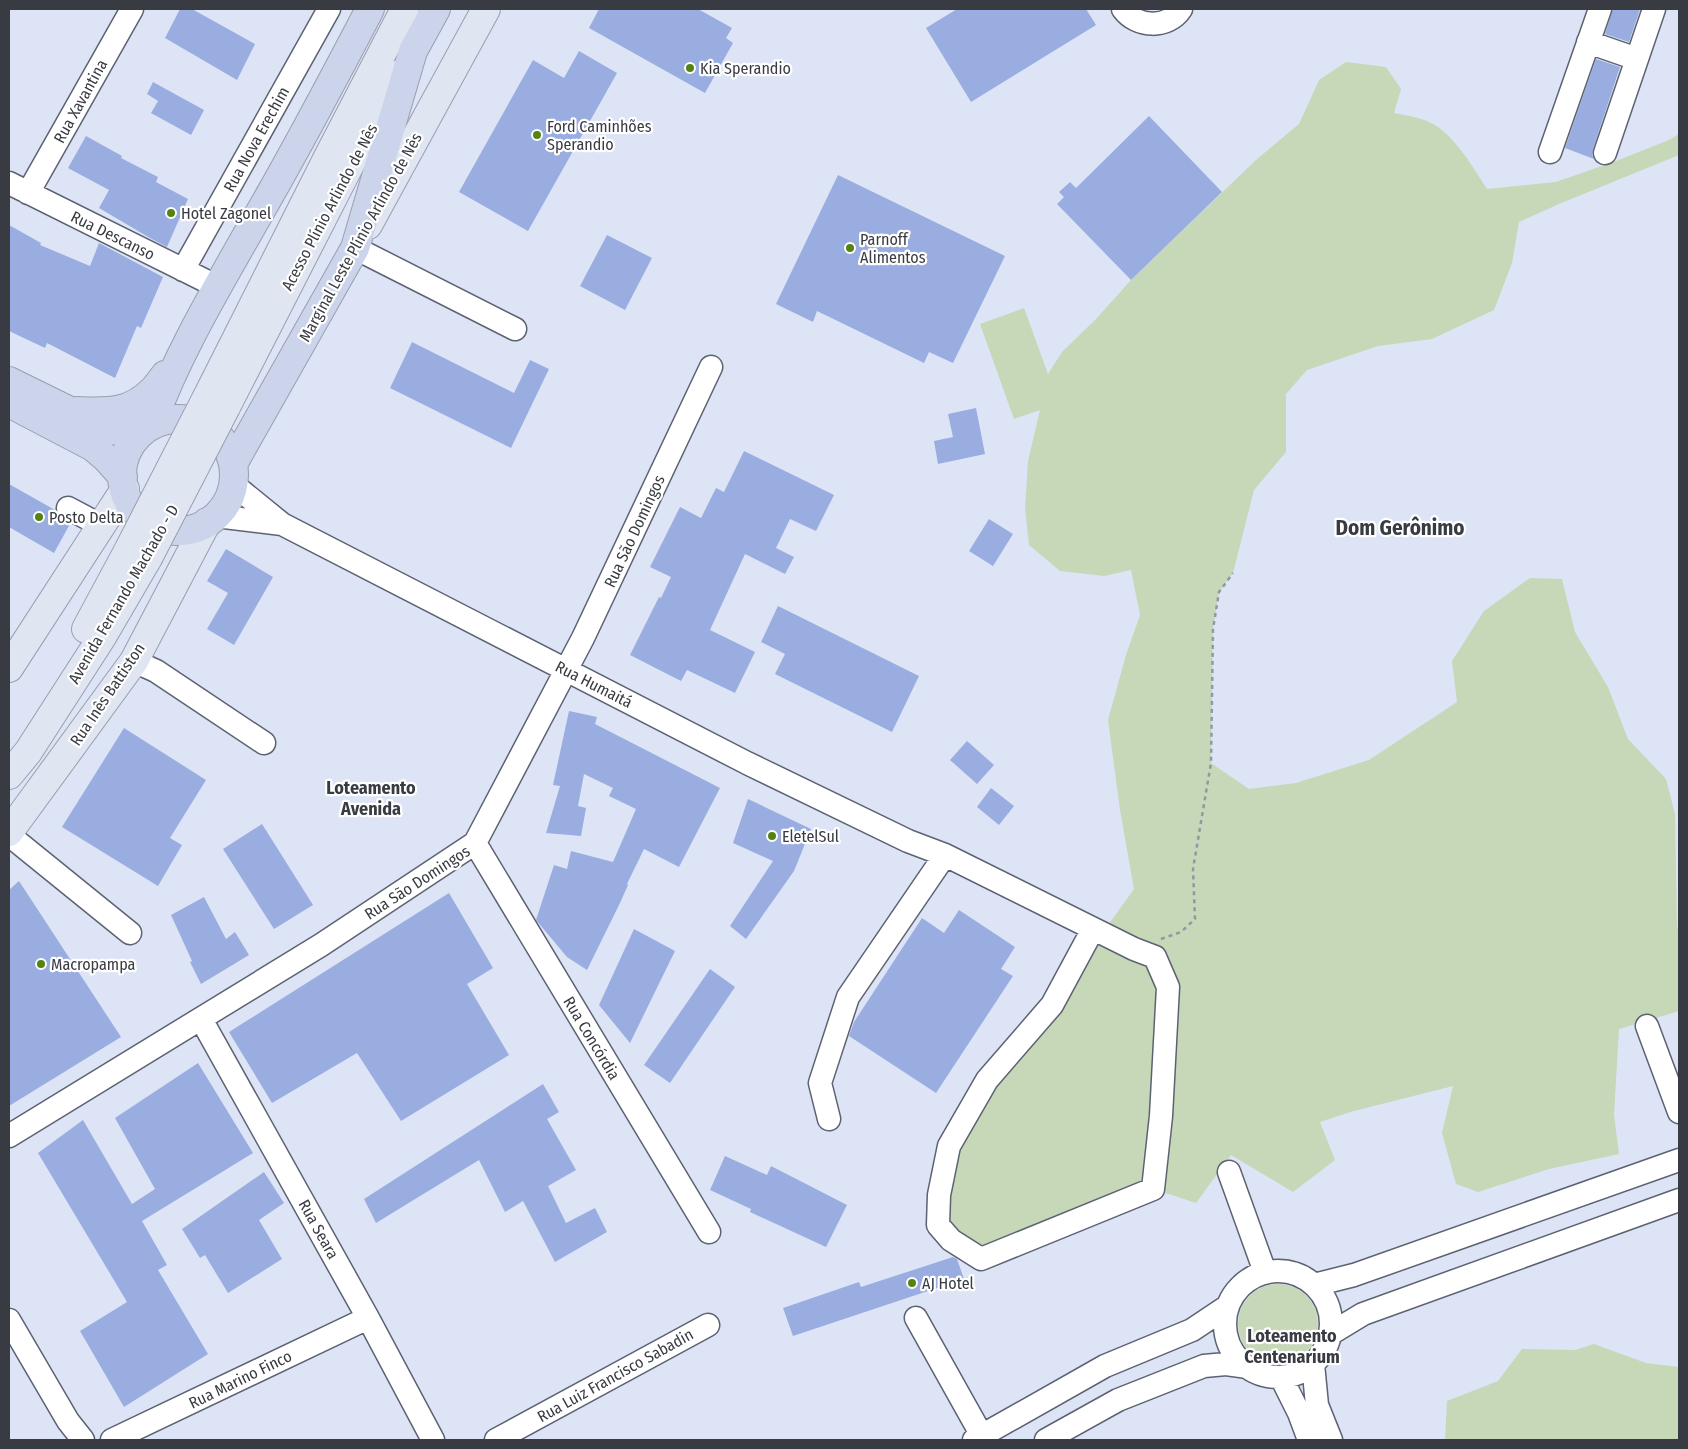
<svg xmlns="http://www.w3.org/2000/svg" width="1688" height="1449" font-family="'Fira Sans Condensed',sans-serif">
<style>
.green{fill:#c6d8b7}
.building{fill:#9aade1}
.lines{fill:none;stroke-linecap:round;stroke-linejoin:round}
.minor-casing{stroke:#5c6272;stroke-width:25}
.major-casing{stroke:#989eaf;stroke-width:30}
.highway-casing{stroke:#989eaf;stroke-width:30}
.path{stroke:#9397a4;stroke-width:2.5;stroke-dasharray:4 4;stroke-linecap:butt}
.minor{stroke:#fff;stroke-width:22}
.major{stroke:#e0e5f2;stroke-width:28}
.highway{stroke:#cbd4ea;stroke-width:28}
.major-bridge-casing{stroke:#989eaf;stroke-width:30;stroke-linecap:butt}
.major-bridge{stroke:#e0e5f2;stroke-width:28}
.poi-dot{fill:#558311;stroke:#fff;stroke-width:2}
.labels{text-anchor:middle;stroke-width:4.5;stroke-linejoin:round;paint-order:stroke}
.poi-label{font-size:16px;fill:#393b42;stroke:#fff;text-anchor:start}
.street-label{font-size:16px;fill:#393b42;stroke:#fff}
.neighbourhood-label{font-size:18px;font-weight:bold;fill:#393b42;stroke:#fff}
.district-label{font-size:21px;font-weight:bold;fill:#393b42;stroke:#fff}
</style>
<rect width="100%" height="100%" fill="#dde4f6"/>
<path class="green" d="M1346 62 1386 67 1401 89 1394 113C1410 116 1430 119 1442 130 1461 146 1474 169 1487 189L1556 182 1616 161 1669 140 1679 134V155L1559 204 1519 222 1512 263 1494 310 1432 339 1378 346 1307 370 1286 394V452L1254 490 1233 573 1219 592 1213 629 1211 763 1249 789 1296 783 1369 760 1457 702 1452 661 1484 611 1530 578 1562 579 1575 632 1608 687 1628 739 1666 779 1675 814 1677 925 1679 937V1011L1619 1029 1614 1115 1619 1154 1549 1169 1478 1192 1456 1184 1442 1133 1453 1086 1350 1112 1320 1122 1335 1160 1293 1192 1231 1155 1196 1203 1153 1189 981 1259 951 1240 939 1195 949 1146 1134 889 1120 810 1108 720 1126 655 1140 615 1131 570 1104 576 1060 571 1029 545 1025 508 1028 461 1040 410 1014 419 980 324 1024 308 1048 374 1062 352 1096 319 1131 280 1256 160 1299 124 1319 80Z
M1238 1324a40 40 0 1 1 80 0a40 40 0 1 1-80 0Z
M1594 1344 1646 1363 1679 1367V1440H1445L1447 1401 1498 1381 1522 1349 1575 1350Z"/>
<path class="building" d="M180 9H192L255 44 237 80 165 38Z
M599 9H698L732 28 726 38 733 43 705 93 589 28Z
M957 9H1086L1096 25 971 102 926 28Z
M1613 9H1640L1629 42 1605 34Z
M579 51 617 73 528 231 459 192 533 60 564 78Z
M1596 59 1620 67 1593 149 1592 155 1594 159 1565 148Z
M153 82 204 110 191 135 151 113 158 101 147 94Z
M1149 116 1222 192 1131 280 1057 204 1064 197 1059 192 1070 182 1076 188Z
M86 136 122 156 121 158 158 177 156 182 188 199 167 247 150 238 99 208 109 190 68 168Z
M838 175 1005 256 953 363 929 352 924 363 817 311 813 322 776 304Z
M9 225 41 243 40 245 90 266 99 243 163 277 141 328 137 326 115 378 47 343 45 348 9 331Z
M607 235 652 258 625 310 580 286Z
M412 342 514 393 530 360 549 369 511 448 390 388Z
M976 408 985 454 938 464 934 441 953 437 948 414Z
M744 451 834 495 816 531 790 519 776 548 794 557 785 574 745 554 710 630 755 652 735 693 687 670 681 681 630 655 659 597 661 598 671 577 650 567 680 507 701 518 716 488 724 492Z
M9 484 55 510 57 515 70 524 54 553 9 527Z
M989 519 1013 534 993 566 969 551Z
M226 549 273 577 234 645 207 629 228 593 207 581Z
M778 606 919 676 892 732 775 674 785 654 761 642Z
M569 711 597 717 595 724 720 788 679 867 644 849 627 884 628 885 620 903 587 970 567 957 536 920 554 865 567 869 571 851 613 862 636 809 609 796 613 788 584 774 578 806 586 808 581 836 546 833 560 786 553 785Z
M124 728 206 780 170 838 182 845 158 886 62 827Z
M967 741 994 765 977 784 950 760Z
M991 788 1014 806 999 825 977 807Z
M748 799 811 829 794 871 746 939 730 926 773 861 733 843Z
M262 824 313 905 274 929 223 849Z
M19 881 121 1037 9 1106V890Z
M449 893 493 968 467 984 509 1055 401 1121 357 1053 272 1103 229 1032Z
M204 897 226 939 235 932 249 955 201 984 190 962 192 961 171 915Z
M959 910 1015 947 1001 969 1013 976 936 1093 849 1036 854 1022 922 918 944 933Z
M634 929 675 951 630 1043 599 1005Z
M710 969 735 987 670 1083 644 1065Z
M198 1063 253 1153 142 1221 167 1265 158 1270 208 1354 124 1407 80 1331 127 1302 38 1153 83 1120 132 1204 155 1189 115 1118Z
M543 1084 559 1112 547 1119 576 1170 548 1186 566 1223 595 1208 607 1232 555 1262 523 1201 505 1212 479 1160 376 1223 364 1199Z
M725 1156 767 1175 771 1166 847 1205 826 1247 750 1212 751 1209 710 1190Z
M264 1172 284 1203 259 1220 282 1259 228 1293 205 1255 200 1258 182 1229Z
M953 1257 957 1259 964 1279 793 1336 783 1308 859 1282 861 1287Z"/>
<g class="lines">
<g class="minor-casing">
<path id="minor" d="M1123 9C1137 28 1168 29 1181 9
M1588 42 1637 59
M1550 152 1600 9
M1605 153 1654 9
M9 183 218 287
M28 193 132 9
M355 248 515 329
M183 270 329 9
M234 485 282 524 747 763 908 841 945 855 1134 949 1155 957 1168 987 1161 1116 1153 1189 981 1259 951 1240 938 1225 939 1195 949 1146 987 1080 1052 1005 1093 929
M68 508 102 526
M216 516 282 524
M134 661 156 671 264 743
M9 835 130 933
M475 843 709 1232
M201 1019 368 1318 433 1440
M1647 1026 1679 1112
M829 1119 820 1083 848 997 945 855
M9 1136 321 945 475 843 583 638 711 367
M1229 1172 1265 1272
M1225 1324a53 53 0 1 1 106 0a53 53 0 1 1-106 0Z
M1314 1285 1354 1275 1679 1160
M916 1318 982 1436
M9 1320 68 1421 83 1440
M1330 1334 1363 1314 1679 1200
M1313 1364 1317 1405 1331 1440
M1281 1377 1299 1413 1309 1440
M112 1440 368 1318
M496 1440 708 1325
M974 1440 1105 1366 1192 1330 1228 1306
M1046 1440 1118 1400 1204 1366 1226 1364 1248 1367"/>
</g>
<g class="major-casing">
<path id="major" d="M368 225 486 9
M207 397 328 157 405 9
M226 407 359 147 400 74
M86 629 129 549
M9 668 125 489
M9 775 28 752 102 637 148 558
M9 832 134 661 207 522"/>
</g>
<g class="highway-casing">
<path id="highway" d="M9 381 70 411 100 429 141 433
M9 403 93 447 106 458 123 477
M77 411C108 412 129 414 153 390 157 386 161 380 165 375
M122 475a56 56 0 1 1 112 0a56 56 0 1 1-112 0Z
M151 426C177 354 218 286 256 219 296 150 333 80 370 9
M233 464 355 248 413 51 436 9"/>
</g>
<path class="path" d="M1161 939 1181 932 1195 919 1193 869 1211 763 1213 629 1219 592 1233 573"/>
<use href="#minor" class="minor"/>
<use href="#major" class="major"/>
<use href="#highway" class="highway"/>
<g class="major-bridge-casing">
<path id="major-bridge" d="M129 549 207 397
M148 558 226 407"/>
</g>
<use href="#major-bridge" class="major-bridge"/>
</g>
<g class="poi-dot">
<circle cx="690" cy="68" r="5"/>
<circle cx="537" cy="135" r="5"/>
<circle cx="171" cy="213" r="5"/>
<circle cx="850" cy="248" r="5"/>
<circle cx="39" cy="517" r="5"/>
<circle cx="772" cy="836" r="5"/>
<circle cx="41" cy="964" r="5"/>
<circle cx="912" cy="1283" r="5"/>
</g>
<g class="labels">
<g class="poi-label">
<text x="700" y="74">Kia Sperandio</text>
<text x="547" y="132">Ford Caminhões<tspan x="547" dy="18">Sperandio</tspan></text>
<text x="181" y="219">Hotel Zagonel</text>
<text x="860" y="245">Parnoff<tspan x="860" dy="18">Alimentos</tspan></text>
<text x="49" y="523">Posto Delta</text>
<text x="782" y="842">EletelSul</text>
<text x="51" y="970">Macropampa</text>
<text x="922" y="1289">AJ Hotel</text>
</g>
<g class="street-label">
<text transform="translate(80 101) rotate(-61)" y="6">Rua Xavantina</text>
<text transform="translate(256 139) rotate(-61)" y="6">Rua Nova Erechim</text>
<text transform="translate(329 207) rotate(-62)" y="6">Acesso Plínio Arlindo de Nês</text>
<text transform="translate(113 235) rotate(26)" y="6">Rua Descanso</text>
<text transform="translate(360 237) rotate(-61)" y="6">Marginal Leste Plínio Arlindo de Nês</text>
<text transform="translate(634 531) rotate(-65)" y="6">Rua São Domingos</text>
<text transform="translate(123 594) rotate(-60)" y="6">Avenida Fernando Machado - D</text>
<text transform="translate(594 684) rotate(27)" y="6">Rua Humaitá</text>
<text transform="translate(107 694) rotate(-56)" y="6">Rua Inês Battiston</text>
<text transform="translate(417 882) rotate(-33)" y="6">Rua São Domingos</text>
<text transform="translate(592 1038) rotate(59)" y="6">Rua Concórdia</text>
<text transform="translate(319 1229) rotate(61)" y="6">Rua Seara</text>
<text transform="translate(615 1375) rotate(-29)" y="6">Rua Luiz Francisco Sabadin</text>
<text transform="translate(240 1379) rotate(-26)" y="6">Rua Marino Finco</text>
</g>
<g class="neighbourhood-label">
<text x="371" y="794">Loteamento<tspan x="371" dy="21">Avenida</tspan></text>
<text x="1292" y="1342">Loteamento<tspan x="1292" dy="21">Centenarium</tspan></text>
</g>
<g class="district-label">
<text x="1400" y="535">Dom Gerônimo</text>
</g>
</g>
<rect width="1688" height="1449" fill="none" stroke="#393b42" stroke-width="20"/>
</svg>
